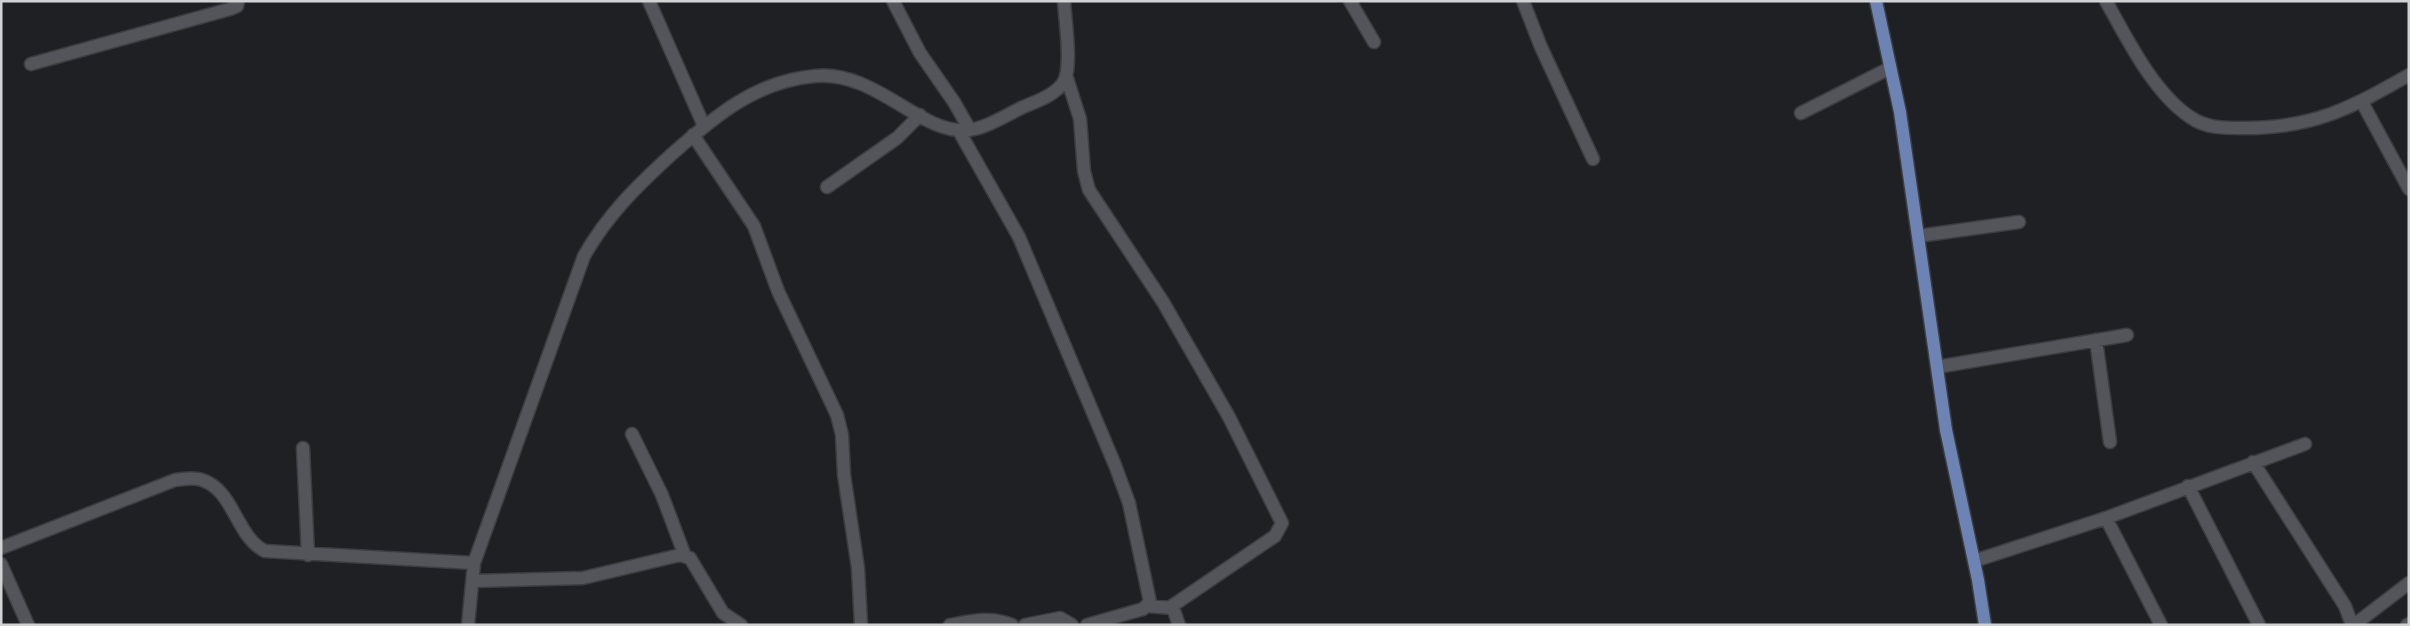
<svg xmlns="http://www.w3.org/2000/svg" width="2410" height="626" font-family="'Roboto Serif',serif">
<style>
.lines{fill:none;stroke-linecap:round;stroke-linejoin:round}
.minor-casing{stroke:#3c3d41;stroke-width:15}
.major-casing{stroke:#3c3d41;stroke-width:15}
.minor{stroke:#53555a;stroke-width:12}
.major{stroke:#6c83b4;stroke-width:12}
</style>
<rect width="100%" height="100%" fill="#1e2024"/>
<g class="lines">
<g class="minor-casing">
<path id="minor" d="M649 1 704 126
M893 1 920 53 954 102 970 130
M1350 1 1374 42
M1523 1 1541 47 1593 159
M2106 1C2127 39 2154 93 2190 117 2207 129 2226 128 2245 128 2314 128 2351 108 2409 75
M31 64 230 9 237 6 238 1
M1066 75 1080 119 1084 171 1089 190 1163 302 1229 417 1282 523 1275 536 1169 608
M2362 102 2409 189
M1801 113 1890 68
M959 131 1019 237 1115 465 1129 503 1150 602 1143 609 1087 625
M693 135 754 226 778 291 837 415 842 435 844 475 858 568 861 625
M827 187 897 138 920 115
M1918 236 2019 222
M2096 340 2110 442
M1937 367 2127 335
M632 434 662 495 685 556
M303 448 308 555
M2253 462 2345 606 2352 625
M2188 486 2259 625
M2106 518 2161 625
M1 548 175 480C184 479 194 477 202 480 234 490 236 537 265 551L474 563
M1974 561 2106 518 2305 444
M1 564 28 625
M473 581 583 578 680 555 690 558 723 613 741 625
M1147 606 1173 608 1179 625
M468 625 474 563 584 256C608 214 637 186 672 154 715 116 756 81 815 76 877 70 921 136 969 130 986 128 1005 116 1021 108 1034 102 1054 96 1063 83 1073 69 1065 20 1064 1
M950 625C972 621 991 616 1012 625
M1025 625 1060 618 1072 625
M2354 625 2409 583
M2407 625 2409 624"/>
</g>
<g class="major-casing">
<path id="major" d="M1876 1 1900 112 1946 430 1978 580 1985 625"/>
</g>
<use href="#minor" class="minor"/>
<use href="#major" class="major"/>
</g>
<rect width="2410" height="626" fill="none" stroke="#d0d2d4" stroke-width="5"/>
</svg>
